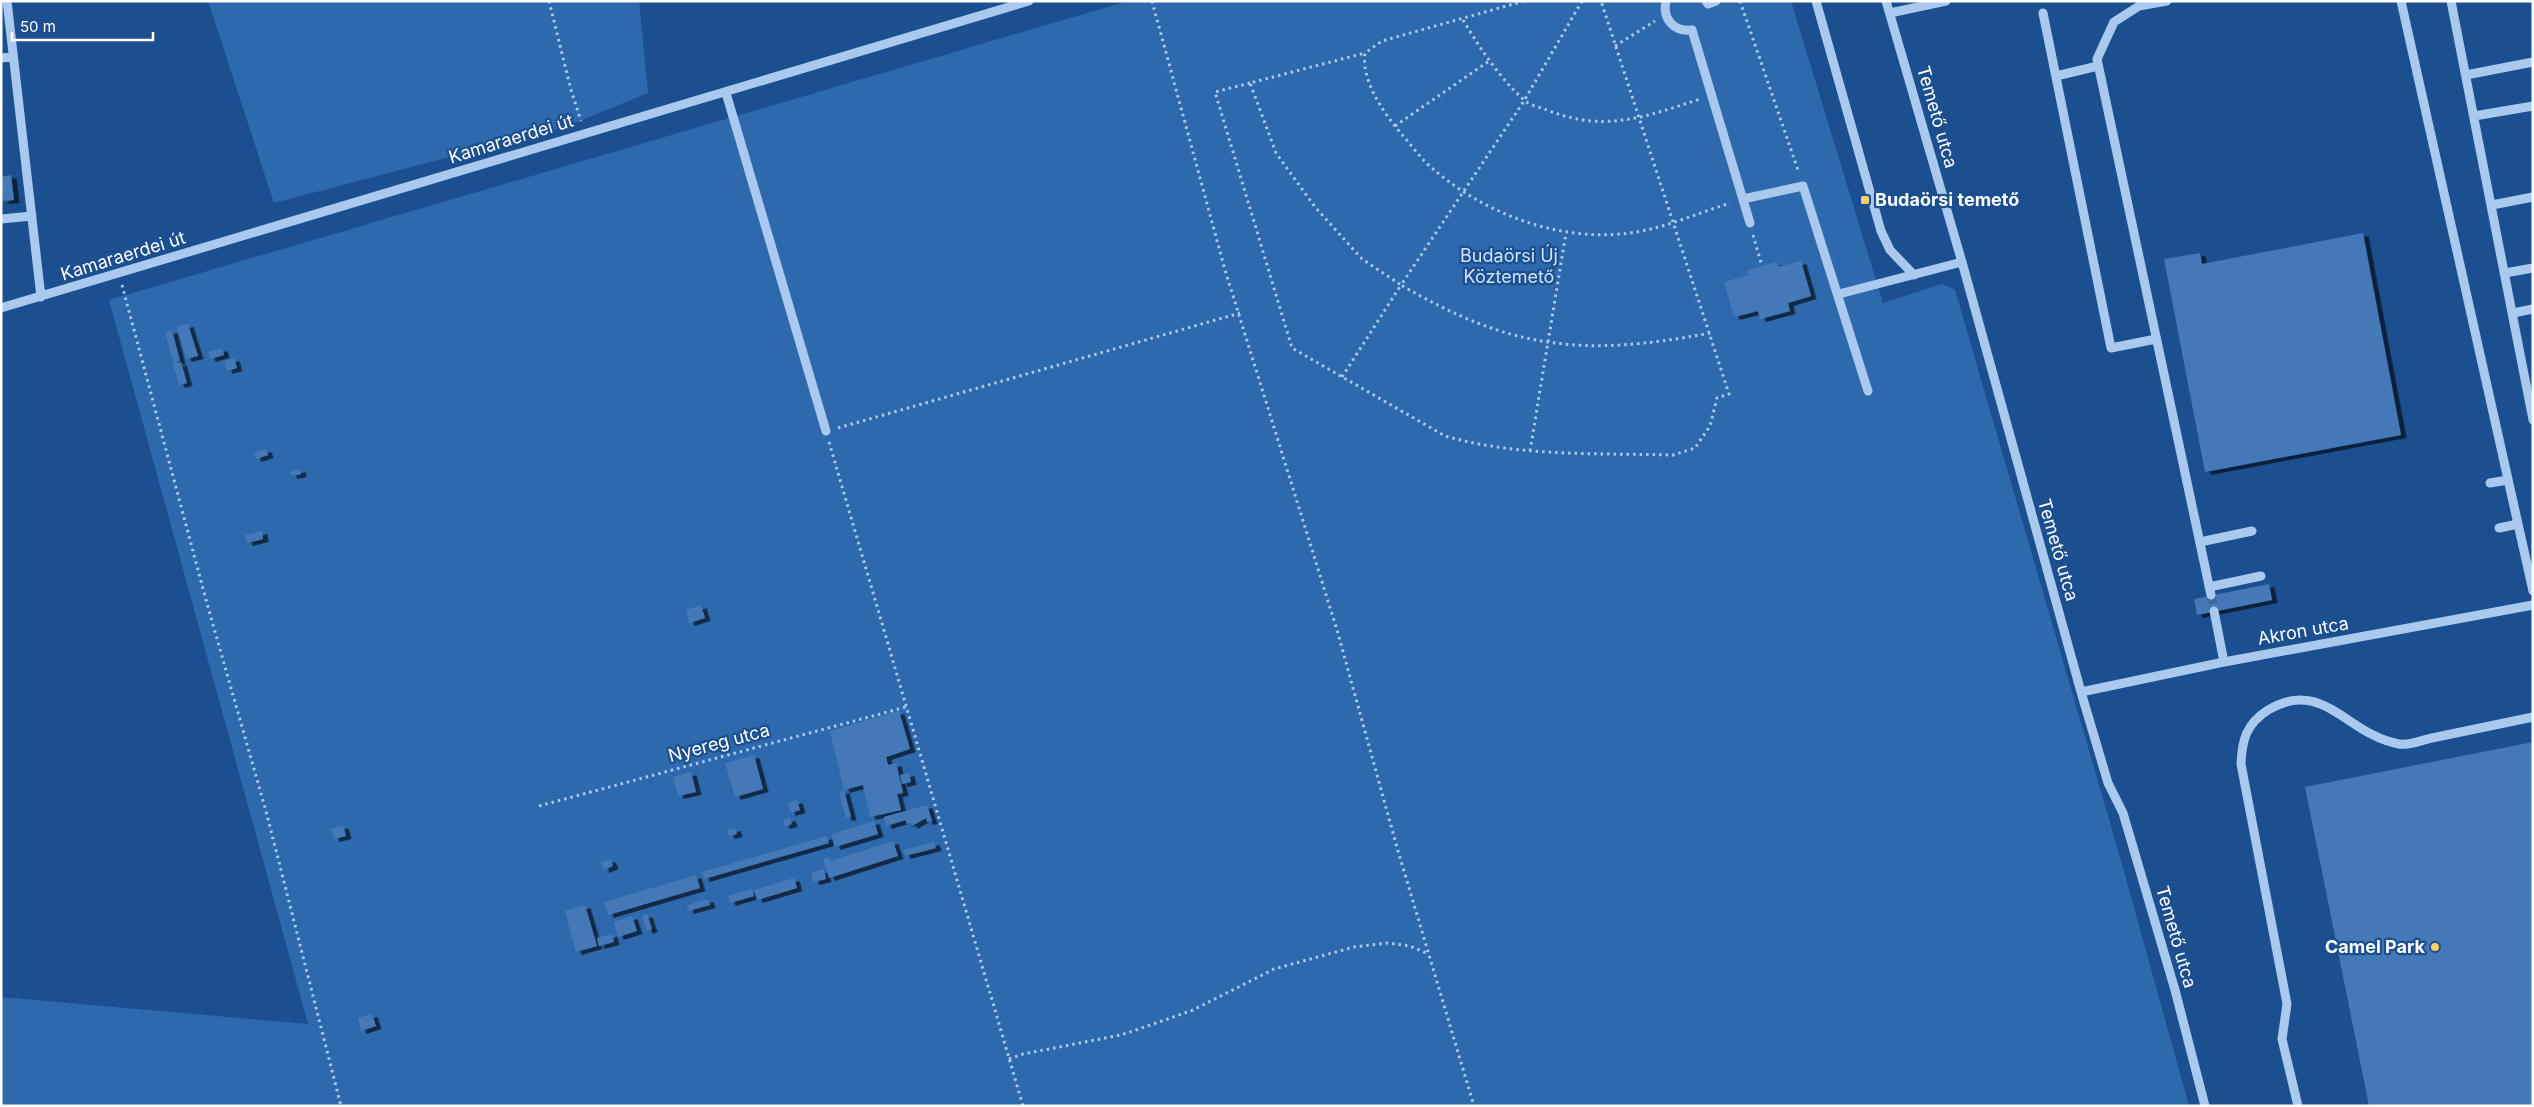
<svg xmlns="http://www.w3.org/2000/svg" width="2534" height="1107" font-family="Inter,sans-serif">
<style>
.green{fill:#2e69ad}
.building{fill:#4478b7;filter:url(#shadow)}
.lines{fill:none;stroke-linecap:round;stroke-linejoin:round}
.minor-tunnel{stroke:#3d69a0;stroke-width:9;stroke-dasharray:9 4.5;stroke-linecap:butt}
.path{stroke:#a9c9ee;stroke-width:3;stroke-dasharray:2.5 4;stroke-linecap:butt}
.minor{stroke:#a9c9ee;stroke-width:9}
.poi-dot{fill:#ffd166;stroke:#1b4f8f;stroke-width:2}
.labels{text-anchor:middle;stroke-width:4.5;stroke-linejoin:round;paint-order:stroke}
.street-label{font-size:18px;fill:#fff;stroke:#1b4f8f}
.poi-label{font-size:18px;font-weight:bold;fill:#fff;stroke:#1b4f8f;text-anchor:start}
.park-label{font-size:18px;fill:#cfe3fa;stroke:#1b4f8f}
</style>
<defs>
<filter id="shadow"><feDropShadow dx="5.5" dy="3" stdDeviation="0" flood-color="#0009"/></filter>
</defs>
<rect width="100%" height="100%" fill="#1b4f8f"/>
<path class="green" d="M208 1H639L648 93 565 127 274 203Z
M1128 1H1791L1883 303 1942 284 1955 290 2120 857 2189 1106H1V997L308 1024 109 300Z"/>
<path class="building" d="M11 175 14 200 3 201 1 177Z
M2363 233 2401 435 2205 472 2164 259 2200 253 2202 264Z
M1801 261 1811 296 1788 303 1790 311 1760 319 1758 311 1734 317 1724 282 1749 275 1747 270 1777 262 1778 267Z
M188 324 198 356 186 359 177 327Z
M172 330 180 361 173 363 165 332Z
M222 348 224 355 210 359 208 352Z
M234 358 237 368 227 371 224 361Z
M181 362 187 383 179 385 173 364Z
M266 449 268 455 256 459 254 453Z
M300 469 301 474 292 476 290 472Z
M262 531 263 539 247 543 245 535Z
M2269 584 2272 600 2197 615 2194 599Z
M701 605 705 618 689 623 686 610Z
M899 711 910 749 886 757 888 765 896 763 903 793 897 794 901 810 870 817 863 785 844 790 830 731Z
M2533 742V1106H2369L2305 787Z
M754 755 763 789 735 797 725 763Z
M691 772 696 792 678 796 673 777Z
M909 773 911 782 902 784 900 775Z
M844 790 851 817 846 818 839 792Z
M797 800 800 810 790 813 788 803Z
M927 805 932 821 927 822 926 818 912 826 911 823 907 824 906 820 886 826 884 817Z
M790 818 792 824 784 826 783 820Z
M874 821 878 834 835 847 831 834Z
M343 825 346 836 334 839 331 829Z
M735 828 737 834 729 836 727 830Z
M827 836 829 843 704 879 702 872Z
M893 841 898 856 829 878 823 859 829 857 830 861Z
M934 842 936 848 905 856 903 850Z
M610 859 613 866 604 870 601 862Z
M824 869 826 879 814 882 811 873Z
M696 875 700 888 608 915 604 902Z
M794 878 797 888 757 900 754 890Z
M752 889 754 896 730 903 728 896Z
M708 899 710 905 688 911 687 905Z
M585 905 597 946 576 952 565 911Z
M647 914 652 929 647 931 642 916Z
M632 916 637 931 618 937 614 922Z
M612 934 614 942 599 946 597 938Z
M372 1014 376 1026 361 1031 358 1018Z"/>
<g class="lines">
<path class="minor-tunnel" d="M2211 595 2214 611"/>
<path class="path" d="M549 1 571 90 581 121
M1152 1 1225 270 1337 630 1398 851 1474 1106
M1524 1 1382 41 1365 53C1361 82 1385 115 1404 137 1413 147 1421 159 1432 168 1482 212 1554 240 1621 234 1658 231 1695 214 1730 203
M1582 1 1524 101 1401 285C1512 350 1584 357 1710 333
M1740 1 1799 173
M1463 20C1480 48 1498 76 1523 99 1528 105 1539 107 1547 110 1604 133 1645 117 1700 99
M1615 46 1655 21
M1250 83 1215 92 1292 348 1445 436C1519 457 1597 453 1673 455L1695 448 1710 426 1717 398 1729 394 1601 1
M1395 126 1489 61
M1753 235 1762 266
M122 285 206 600 266 811 341 1106
M1342 377 1401 285 1362 259 1315 207 1276 153 1250 83 1365 53
M838 428 1240 313
M829 442 1023 1106
M1530 451 1566 233
M539 806 906 707
M1009 1059 1023 1054 1121 1035 1162 1021 1193 1010 1274 969 1354 947 1388 943 1410 946 1429 954"/>
<path class="minor" d="M7 1 41 297
M1666 1C1662 19 1674 32 1692 30L1750 223
M1706 1 1708 4 1716 1
M1816 1 1881 231 1890 250 1914 275
M1886 1 1962 262 2081 692 2108 783 2123 813 2175 990 2205 1106
M2167 1 2139 6 2114 22 2097 59 2211 595
M2401 1 2533 591
M2451 1 2533 420
M1890 13 1946 1
M2043 13 2111 348 2156 339
M1 58 13 57
M2466 75 2533 62
M2056 76 2098 66
M726 93 826 431
M2474 116 2533 106
M1743 199 1803 186 1868 391
M2492 205 2533 197
M1 219 32 216
M2505 273 2533 268
M1839 294 1962 262
M1 308 1029 1
M2513 313 2533 309
M2490 483 2508 480
M2499 528 2518 524
M2200 542 2252 531
M2209 587 2261 576
M2214 611 2224 662
M2081 692 2224 662 2533 605
M2298 1106 2282 1039 2287 1004 2241 764C2242 740 2246 724 2268 710 2323 677 2347 735 2399 744 2408 746 2422 740 2432 738 2466 731 2499 724 2533 717"/>
</g>
<g class="poi-dot">
<rect x="1860" y="195" width="10" height="10" rx="2.5"/>
<circle cx="2435" cy="947" r="5"/>
</g>
<g class="labels">
<g class="street-label">
<text transform="translate(1937 117) rotate(74)" y="6">Temető utca</text>
<text transform="translate(511 139) rotate(-17)" y="6">Kamaraerdei út</text>
<text transform="translate(123 256) rotate(-17)" y="6">Kamaraerdei út</text>
<text transform="translate(2058 550) rotate(74)" y="6">Temető utca</text>
<text transform="translate(2303 631) rotate(-10)" y="6">Akron utca</text>
<text transform="translate(719 743) rotate(-15)" y="6">Nyereg utca</text>
<text transform="translate(2176 937) rotate(74)" y="6">Temető utca</text>
</g>
<g class="poi-label">
<text x="1875" y="206">Budaörsi temető</text>
<text x="2425" y="953" text-anchor="end">Camel Park</text>
</g>
<g class="park-label">
<text x="1509" y="262">Budaörsi Új<tspan x="1509" dy="21">Köztemető</tspan></text>
</g>
</g>
<rect width="2534" height="1107" fill="none" stroke="#ffffff" stroke-width="5"/>
<path d="M12 32v8h141v-8" fill="none" stroke="#ffffff" stroke-width="2.5"/>
<text x="20" y="32" font-size="15" fill="#ffffff" stroke="#1b4f8f" stroke-width="4" paint-order="stroke">50 m</text>
</svg>
